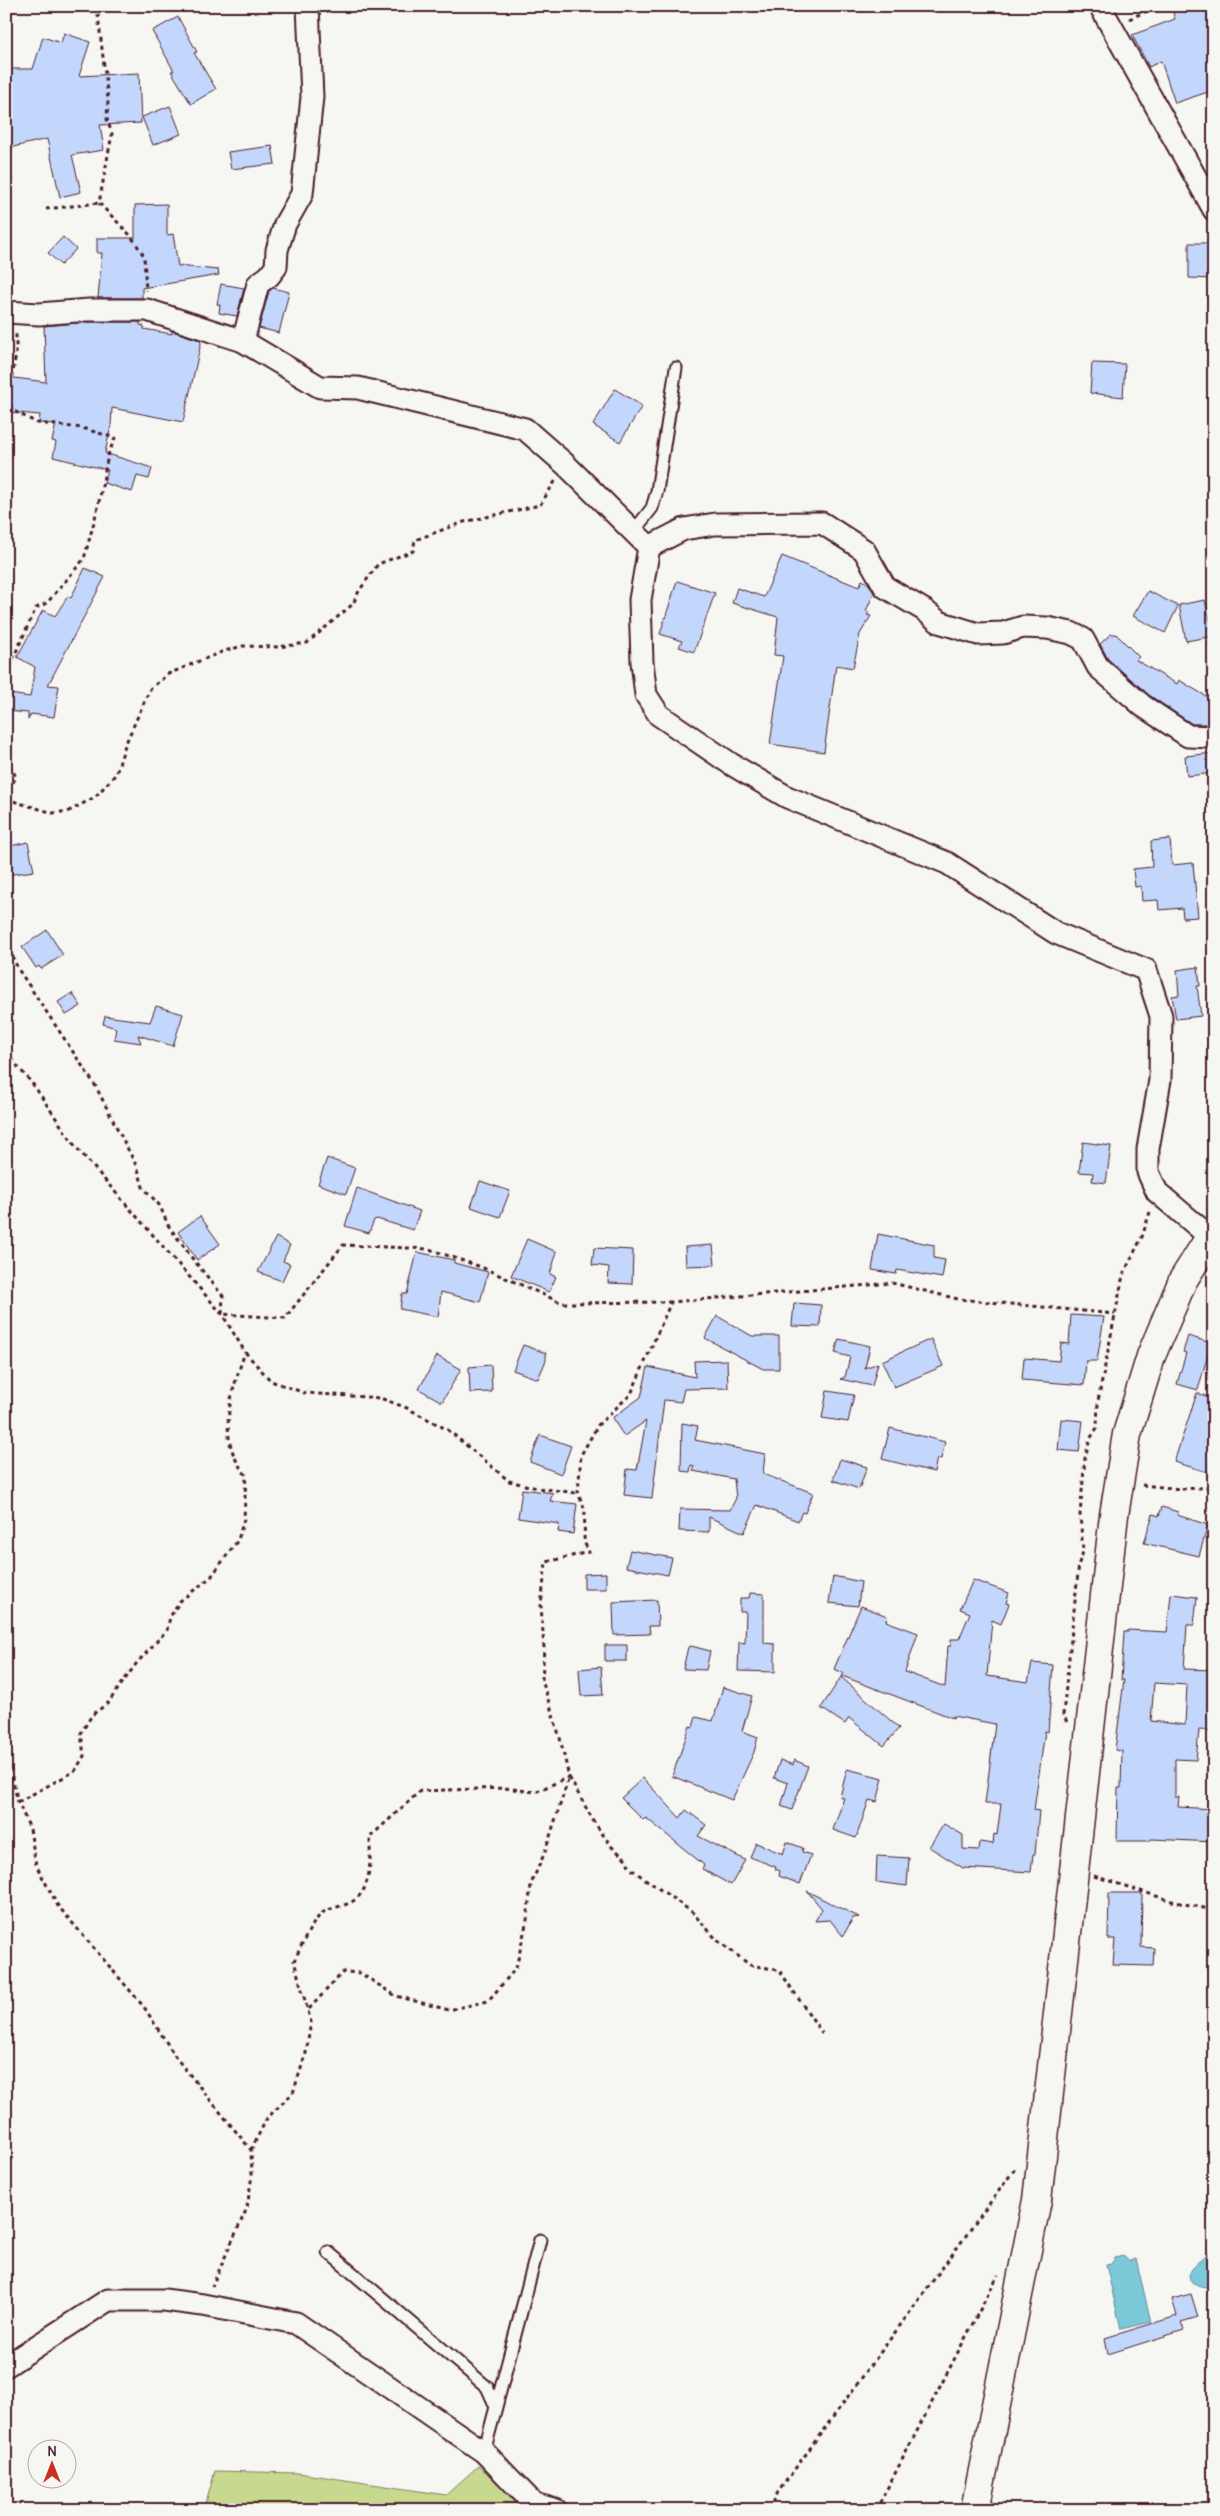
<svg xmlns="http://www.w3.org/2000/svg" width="1220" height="2516" font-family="Delius,sans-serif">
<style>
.green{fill:#c6d98e;stroke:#887c5c}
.water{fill:#7cc9da;stroke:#688594}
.building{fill:#c3d7fc;stroke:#4a1f2b;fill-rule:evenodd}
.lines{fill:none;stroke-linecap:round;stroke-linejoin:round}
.lane-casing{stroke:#4a1f2b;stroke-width:15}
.street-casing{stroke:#4a1f2b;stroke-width:25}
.secondary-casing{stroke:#4a1f2b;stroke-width:31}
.path{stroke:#4a1f2b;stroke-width:3;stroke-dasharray:4 4;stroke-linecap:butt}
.lane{stroke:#f6f6f2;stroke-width:11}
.street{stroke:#f6f6f2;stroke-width:21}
.secondary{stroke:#f6f6f2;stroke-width:28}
</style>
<rect width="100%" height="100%" fill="#f6f6f2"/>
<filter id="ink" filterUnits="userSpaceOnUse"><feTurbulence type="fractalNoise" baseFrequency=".02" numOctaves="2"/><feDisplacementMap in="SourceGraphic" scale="10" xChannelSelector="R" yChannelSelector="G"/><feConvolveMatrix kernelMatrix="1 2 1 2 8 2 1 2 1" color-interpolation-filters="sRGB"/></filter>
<g filter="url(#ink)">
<path class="green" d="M478 2466 534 2510H204L215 2471 298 2473 446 2495Z"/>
<path class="water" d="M1214 2249V2286C1202 2292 1182 2282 1192 2268 1198 2261 1207 2255 1214 2249Z
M1123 2256 1129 2261 1136 2259 1151 2322 1121 2329 1106 2265 1111 2264 1115 2258Z"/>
<path class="building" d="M1171 6H1207L1214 25V90L1175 103 1161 61 1149 67 1132 35 1175 19Z
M178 17 197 52 194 53 216 89 191 104 171 71H174L152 31Z
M64 33 90 42 79 76 139 73 141 123 100 125 104 150 72 155 81 192 60 197 47 139 9 148 6 136V69H33L43 37 61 43Z
M170 106 181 134 153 145 142 117Z
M272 146 275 164 231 169 228 152Z
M167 204V235L173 234 178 266 218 270 219 275 142 288V298H98L102 253H97V238H135V205Z
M63 237 76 249 61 265 48 253Z
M1189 243H1213V279L1189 278Z
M221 284 244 288 237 316 219 313 220 305 217 304Z
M273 288 289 292 279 333 259 328 269 291Z
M90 322H140V325L144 326V329L172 334V331L200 340 201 343 183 422 112 408 111 426 105 453 152 468 149 479 137 476 132 492 104 483 108 470 53 457 56 442 52 441 56 424 39 423 40 415 6 412V377L46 382 44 326Z
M1092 363 1125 364 1123 397 1090 393Z
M615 389 642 406 620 442 593 425Z
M782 556 859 587 862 580 868 583 874 593 866 611 869 612 867 615 871 616 860 634 853 668 836 665 824 752 770 744 783 656 774 655 778 617 732 603 737 588 764 597Z
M85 568 105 577 48 685 59 686 54 717 31 714 28 720V713L7 711 9 694 30 697 35 667 17 657 43 610 55 616 68 596 71 598Z
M677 581 715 593 694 652 679 647 682 641 660 634Z
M1148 591 1178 606 1165 633 1133 616Z
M1205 600 1214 636 1186 641 1179 605Z
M1111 634H1116L1139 657 1136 660 1177 684 1179 680 1214 701V724H1192L1149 695 1108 659 1100 644Z
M1214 753V773L1187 776 1185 756Z
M1170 839 1172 865 1193 863 1198 917 1183 918 1182 908 1159 910 1158 900 1142 901 1141 886 1135 887 1133 869 1152 867 1151 841Z
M28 842 34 871 6 875V847Z
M47 930 63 955 41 969 39 966 36 968 22 947Z
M1198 967 1200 986H1197L1201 1016 1176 1019 1172 996 1179 995 1177 970Z
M72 993 81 1006 66 1015 58 1002Z
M156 1006 183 1014 173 1046 138 1035 141 1043 114 1039 116 1028 103 1024 105 1016 150 1022Z
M1083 1142 1111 1146 1106 1183 1092 1181 1093 1173 1079 1172Z
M327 1158 355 1168 346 1194 318 1184Z
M480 1181 510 1191 500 1217 471 1207Z
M357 1188 420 1211 413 1230 377 1219 374 1220 369 1233 345 1226Z
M200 1216 220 1244 197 1260 178 1232Z
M878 1234 934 1245V1258L945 1260 942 1278 897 1270 896 1274 872 1270Z
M276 1237 290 1245 283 1261 290 1264 282 1281 258 1272Z
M527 1239 557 1252 550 1274 556 1277 549 1292 511 1276Z
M713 1245 715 1265 686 1266 685 1247Z
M594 1248 633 1250 632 1284 608 1283 609 1267 592 1265Z
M417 1252 454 1260V1263L488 1272 480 1302 441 1292 438 1317 400 1309 402 1294H407Z
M794 1303 821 1305 820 1327 792 1326Z
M1071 1315 1104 1317 1097 1361H1086L1084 1385 1022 1380 1024 1358 1059 1361 1061 1343 1069 1344Z
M717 1316 752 1336H779V1369H763L705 1338Z
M1188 1336 1211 1343 1198 1390 1177 1384 1186 1353 1183 1352Z
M839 1339 870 1346 865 1368 878 1363 872 1386 840 1379 845 1377 850 1357 835 1353Z
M931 1339 943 1366 894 1387 882 1361Z
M523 1345 546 1353V1360L538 1379 513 1370Z
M437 1356 461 1369 442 1402 419 1389Z
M727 1360 728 1388 684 1389 681 1402 664 1400 652 1498 624 1495 627 1469 637 1470 646 1421 624 1436 612 1418 641 1397 648 1367 695 1377 694 1361Z
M491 1365 492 1392 470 1393 469 1367Z
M827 1391 854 1395 848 1422 822 1418Z
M1197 1393 1214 1399V1474L1174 1462Z
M1061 1419 1083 1421 1079 1452 1058 1450Z
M682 1423 698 1426 695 1440 765 1454 763 1474 813 1493 805 1513 802 1512 798 1521 757 1505 744 1533 709 1517V1532L679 1531 680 1509 730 1510 736 1498 734 1479 693 1471 694 1466 691 1465 690 1472 681 1471Z
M890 1428 945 1442 941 1459 937 1458 934 1472 882 1459Z
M540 1435 571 1446 561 1474 530 1462Z
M840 1459 867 1467 859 1489 833 1480Z
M522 1489 553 1493 550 1501 577 1504 573 1534 558 1532 559 1524 518 1518Z
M1162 1507 1178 1512 1177 1515 1208 1525 1199 1556 1144 1543 1153 1514 1159 1516Z
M630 1550 672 1558 668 1575 626 1567Z
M606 1573V1589H584V1574Z
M833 1576 861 1582 858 1606 829 1603Z
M973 1580 1009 1593 1006 1603 1009 1604 1001 1624 992 1620 987 1676 1028 1682 1032 1663 1053 1665 1048 1732 1045 1731 1034 1810 1039 1811 1035 1854H1033L1031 1872 963 1868 929 1847 944 1824 963 1835V1849L979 1850 980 1842 993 1844 994 1834 997 1835 1001 1804H985L995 1724 953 1716V1718L842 1676 844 1673 834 1669 861 1606 887 1616 886 1621 918 1633 905 1672 945 1687 948 1646H951V1639H959L970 1613 960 1609Z
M750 1593 764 1594V1643L775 1644V1672L738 1671 739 1642 745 1643 746 1612H740V1598H749Z
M1171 1594 1197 1597 1194 1625H1187L1184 1669 1214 1670V1731L1199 1730 1196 1760 1175 1759V1797H1179L1178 1807 1214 1809V1842L1152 1839 1148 1841H1117L1118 1788H1121L1122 1751 1115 1750 1124 1680H1121L1124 1632H1128V1630L1167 1632ZM1154 1683 1187 1685 1185 1725 1151 1721Z
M657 1600 658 1626H649L650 1634 614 1635 613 1602Z
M605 1645H627V1661H605Z
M691 1646 710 1651 706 1670 683 1669 688 1647Z
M601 1667 603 1695 581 1696 579 1669Z
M841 1677 899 1728 884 1746 849 1718 845 1724 821 1708Z
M723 1687 752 1696 742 1731 758 1737 754 1752 732 1800 672 1776 690 1726 693 1727 696 1717 713 1721Z
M780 1760 793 1765 794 1760 808 1766 792 1810 781 1806 788 1783 774 1778Z
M847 1769 883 1778 877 1802 869 1800 856 1838 833 1830 844 1798 840 1797Z
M643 1778 680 1818 686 1810 706 1825 698 1836 745 1860 731 1885 702 1869 704 1865 646 1818 643 1820 621 1798Z
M787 1842 803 1848 802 1852 811 1855 800 1884 779 1876 780 1871 775 1869 776 1867 750 1857 756 1843 783 1854Z
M877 1856 909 1858 907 1886 876 1882Z
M807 1891 834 1905 859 1917 853 1918 843 1936 830 1920 815 1921 822 1909Z
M1109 1893H1142L1141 1947 1154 1948 1153 1966 1113 1965 1115 1939H1108Z
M1191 2294 1198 2317 1181 2322 1184 2330 1108 2354 1105 2338 1177 2316 1172 2299Z"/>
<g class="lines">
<g class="lane-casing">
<path id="lane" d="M634 531 652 508 657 491 676 368
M328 2252 487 2387 496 2407 484 2452
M496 2407 540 2240"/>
</g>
<g class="street-casing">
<path id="street" d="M1100 6 1214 210
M6 312 39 314 89 310H147L243 341 320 387 358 388 525 429 565 464 649 547 684 529 715 524 822 523 864 550 885 587 924 610 939 622 978 634 1003 633 1023 627 1047 628 1071 633 1083 639 1098 667 1143 706 1188 736 1214 737
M243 341 258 284 269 276 276 267 277 250 285 224 302 194 312 97 308 6
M649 547 640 600 642 662 646 695 659 715 731 764 787 797 947 863 1056 933 1146 970 1161 1016 1160 1080 1148 1149V1172L1157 1192 1210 1237
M6 2366 108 2300H164L203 2305 296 2323 484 2452 534 2504 556 2510"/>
</g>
<g class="secondary-casing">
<path id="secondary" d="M975 2510 1037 2200 1114 1515 1127 1434 1151 1356 1183 1280 1214 1231"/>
</g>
<path class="path" d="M97 6 108 100 107 119 112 134 99 203 131 236 144 256 146 291
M1129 19 1158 6
M46 209 99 203
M6 674 36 608 47 603 84 559 98 507 108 455 115 438 82 428 37 423 12 410 9 400 16 352V331
M6 758 16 777 6 795
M6 799 53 813 69 811 95 797 116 774 125 745 150 689 168 674 224 651 243 646 279 647 307 643 353 604 359 591 378 564 413 551 415 540 464 522 540 505 556 480
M6 941 18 969 95 1085 138 1169 143 1187 160 1206 168 1225 192 1258 223 1296 222 1314 285 1318 343 1245 429 1249 481 1267 562 1303 671 1302
M6 1053 32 1083 75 1146 222 1314 245 1352 271 1381 305 1393 380 1398 407 1408 448 1430 509 1481 537 1488 578 1493
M1142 1485 1181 1489 1214 1487
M1214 1570 1212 1580 1214 1582
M1067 1722 1063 1715 1079 1563 1083 1552 1080 1514 1085 1458 1090 1439 1097 1428 1098 1401 1123 1275 1142 1237 1150 1212
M6 1753 18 1802 30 1829 36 1865 58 1906 144 2007 177 2059 251 2150 252 2175 247 2208 212 2286
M18 1802 75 1771 84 1756 81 1733 92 1715 108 1703 136 1664 167 1630 170 1617 180 1601 211 1577 238 1540 244 1519 246 1475C215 1438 231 1394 245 1352
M1094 1876 1175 1902 1214 1910
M309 2009 343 1972 360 1973 396 1996 449 2010 488 2001 516 1968 527 1920 531 1884 545 1852 569 1777 594 1822 612 1847 625 1858 631 1869 692 1912 718 1941 750 1965 779 1970 822 2033
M251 2150 267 2118 293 2093 306 2053 311 2022 294 1961C302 1945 309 1927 321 1914 329 1907 344 1907 353 1901 373 1889 370 1856 370 1837L420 1791 505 1788 535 1792 569 1777 560 1738 542 1680 544 1648 541 1605 546 1562 589 1552 584 1542 585 1510 578 1493 581 1455 598 1425 631 1394 671 1302 892 1283 958 1299 1115 1314
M770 2510 778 2492 1017 2166
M876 2510 998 2275"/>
<use href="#lane" class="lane"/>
<use href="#street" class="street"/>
<use href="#secondary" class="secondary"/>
</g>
</g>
<rect width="1220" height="2516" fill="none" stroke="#f6f6f2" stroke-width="25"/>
<rect x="12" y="12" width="1195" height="2491" fill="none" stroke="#4a1f2b" stroke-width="2" filter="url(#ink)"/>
<g transform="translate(52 2464)"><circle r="24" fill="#f6f6f2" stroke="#b1a0a2"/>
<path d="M0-4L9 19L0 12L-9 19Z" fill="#c8321e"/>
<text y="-8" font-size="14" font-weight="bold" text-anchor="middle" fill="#4a1f2b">N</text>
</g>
</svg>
